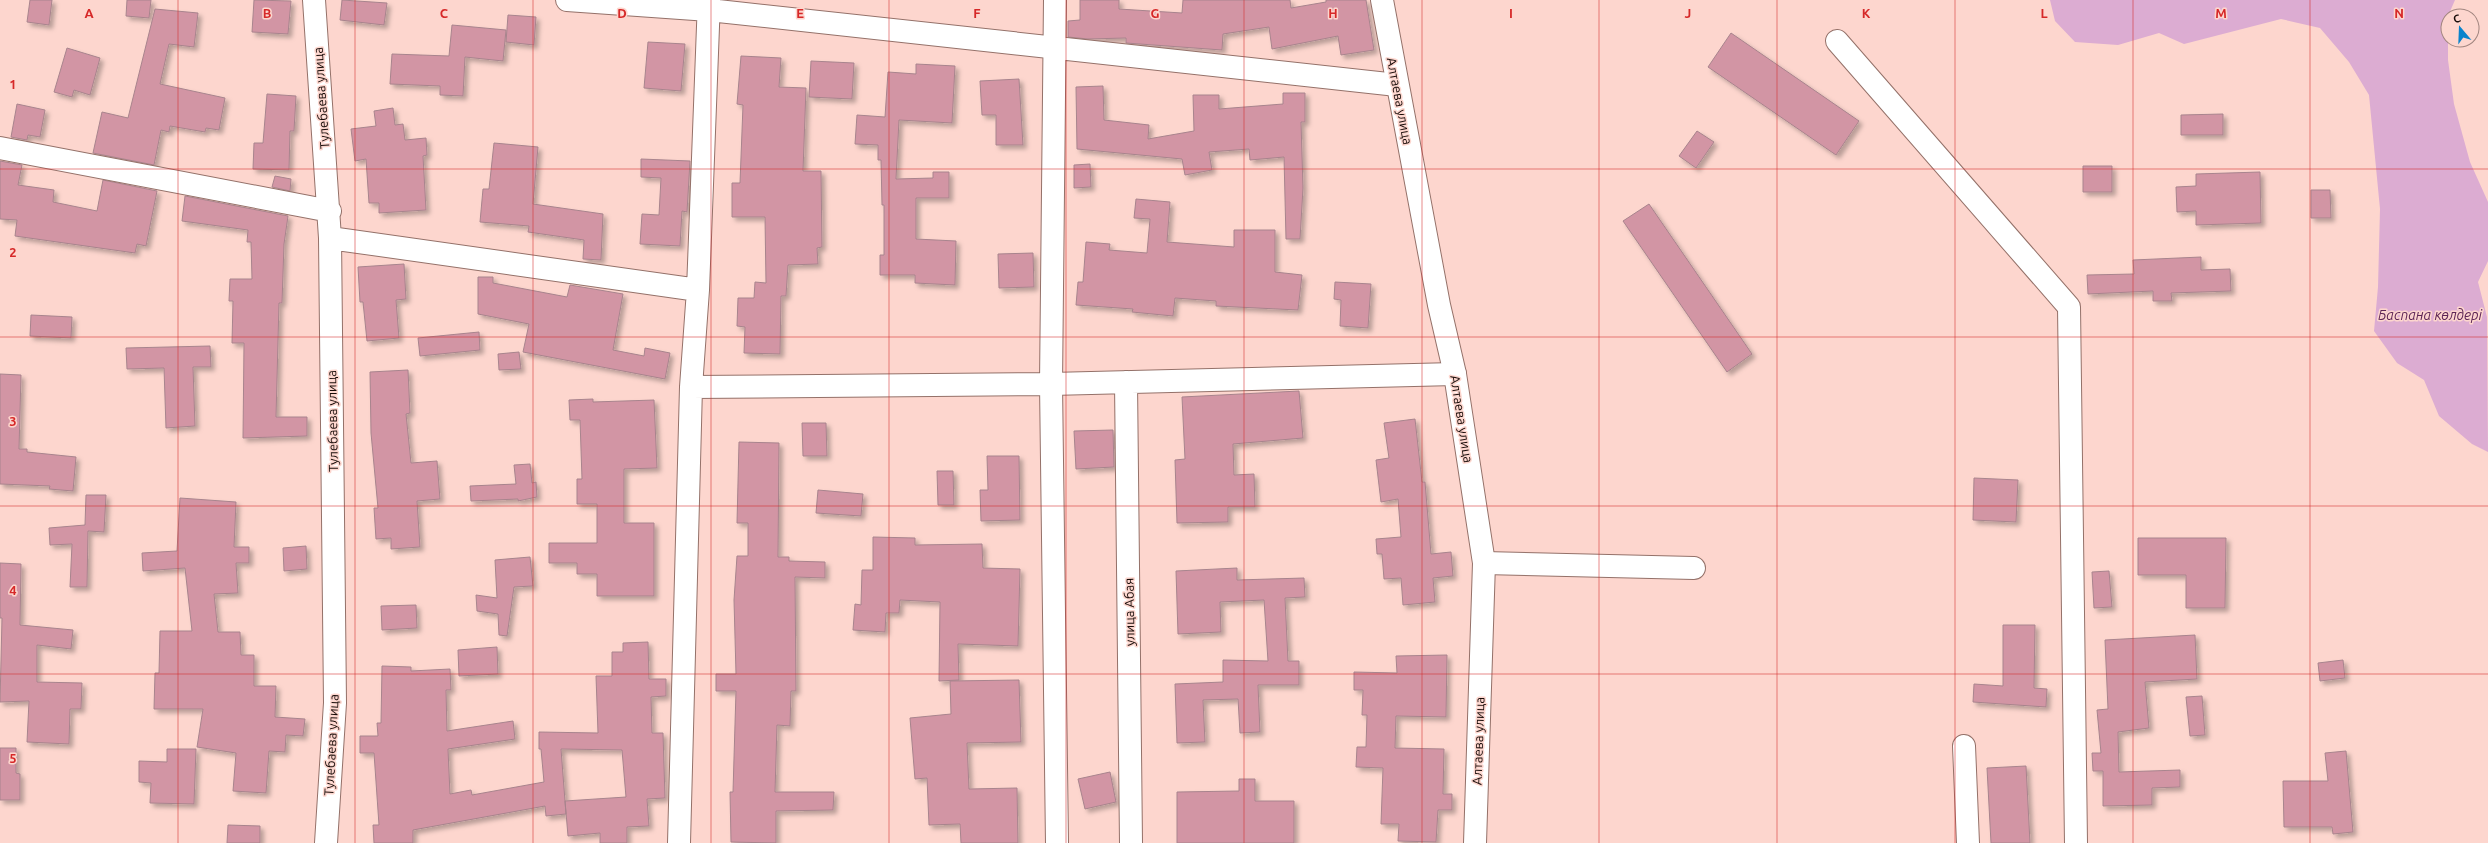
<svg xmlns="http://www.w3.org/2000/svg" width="2488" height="843" font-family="Ubuntu,sans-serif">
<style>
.water{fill:#dcacd2}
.building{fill:#d295a4;stroke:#a8848d;filter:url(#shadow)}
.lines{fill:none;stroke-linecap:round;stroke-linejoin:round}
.minor-casing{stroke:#947169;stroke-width:24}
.major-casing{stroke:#947169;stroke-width:24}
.minor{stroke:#fff;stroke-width:22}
.major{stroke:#fff;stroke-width:22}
.grid{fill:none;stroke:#d62828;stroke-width:1;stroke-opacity:0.55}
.labels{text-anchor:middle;stroke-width:3;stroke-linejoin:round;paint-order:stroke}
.street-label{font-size:13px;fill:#170b08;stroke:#fdd6ce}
.water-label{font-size:14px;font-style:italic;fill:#5e2556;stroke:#fdd6ce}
.grid-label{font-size:13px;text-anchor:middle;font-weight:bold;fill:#d62828;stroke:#fdd6ce;stroke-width:3;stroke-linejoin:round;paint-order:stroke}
</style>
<defs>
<filter id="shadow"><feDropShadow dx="3.5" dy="3.5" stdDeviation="2" flood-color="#0004"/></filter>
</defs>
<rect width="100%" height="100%" fill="#fdd6ce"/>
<path class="water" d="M2050 0H2455L2448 16V60L2454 104 2470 162 2488 202V261L2478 282 2487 317 2488 452 2472 444 2439 416 2424 380 2397 363 2374 331 2378 287 2380 209 2369 95 2349 62 2320 28 2281 19 2184 44 2159 33 2118 45 2075 42 2055 21Z"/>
<path class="building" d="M30 0H52L49 25 27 22Z
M127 0H151L149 18 126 16Z
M254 0 291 1 288 34 252 32Z
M342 0 387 3 384 25 340 20Z
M1080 0H1119V9L1182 13 1183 0H1290L1291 8 1326 2V0H1366L1374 50 1341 55 1338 36 1272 49 1269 27 1223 34 1222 50 1126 43V38L1088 39 1068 37V21L1080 20Z
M155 9 198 13 194 47 169 44 160 84 225 98 219 130 206 128 205 132 170 126 169 132 161 130 154 165 93 153 102 112 128 118Z
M508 15 536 17 534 45 506 42Z
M452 25 506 30 503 61 465 57 463 96 440 95V86L390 84 392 54 449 56Z
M1731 33 1859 121 1836 155 1708 67Z
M648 42 685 44 681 91 644 88Z
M67 48 100 58 90 95 74 90 72 97 54 92Z
M741 56 781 58 779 87 806 88 803 171H821L822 247 817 248 818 264 788 265 786 296H781L780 354 744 353 745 327 737 326 738 298H754L755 282 766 283 765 217H732V183H740L743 105 737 104Z
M811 61 854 63 852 99 809 97Z
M916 64 955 66 952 123 899 120 896 179 933 178V172H949V198H916V239L956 241 955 285 915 283V275H880V255H884V205H882L881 160H878V145L855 144 857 115 885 117 888 72 916 74Z
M1019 79 1023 145H996V115H982L980 81Z
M1103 86 1104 120 1149 125 1148 139 1194 131 1193 95H1219V109L1283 104V93H1305V122H1301L1303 188 1300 239H1286L1284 157 1250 160 1249 149 1209 152 1212 170 1185 175 1182 159 1077 149 1076 87Z
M267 94 296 96 294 131H290L289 170 253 169 254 143H263Z
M17 104 45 110 40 137 28 135 27 140 11 137Z
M393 108 395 125 403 124 405 140 426 138 427 155 423 156 426 210 379 213V203H369L366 159 355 161 351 129 376 126 374 111Z
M2223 114V135H2181V115Z
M1697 131 1714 142 1696 168 1679 156Z
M494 143 538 147 533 204 603 214 601 260 583 259 584 240 528 232 529 226 480 222 483 189H489Z
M641 159 690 161 687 212 682 211 680 246 640 244 642 214 659 215 661 178 641 177Z
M0 161 22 165 18 185 54 190 53 202 97 211 103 180 157 191 146 246 137 244 135 253 15 236 17 220 0 219Z
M1090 164 1091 187 1074 188V165Z
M2083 166H2112V192H2083Z
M2260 172 2261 223 2196 225V211L2177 212 2176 187 2196 186V174Z
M275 176 291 179 290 191 272 187Z
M2311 190H2330L2331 218H2311Z
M185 196 288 216 284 244 282 303H279L276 417H307V436L243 438 244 343H232L233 301H229L230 279H252L251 242H247L248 230 182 221Z
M1136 199 1170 202 1167 242 1234 247V230H1275V272L1302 275 1298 310 1216 306V301L1175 298 1173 316 1132 312 1133 309 1076 305 1078 282H1083L1086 242 1110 244 1109 250 1147 253 1150 219 1134 218Z
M1649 204 1752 354 1727 372 1623 221Z
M1033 253 1034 287 999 288 998 254Z
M2201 257V270L2230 269 2231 291 2171 293 2172 301H2153V291L2088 294 2087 275 2134 274 2133 260Z
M404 264 406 299 396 300 399 338 367 341 363 302H360L358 267Z
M478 277H493V283L567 297 570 285 623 294 613 350 644 356 645 348 670 353 665 379 523 352 529 324 478 314Z
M1335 282 1371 284 1368 328 1340 326 1341 300 1334 299Z
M31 315 72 317 71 338 30 336Z
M479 332 480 350 420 356 418 338Z
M210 346 211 367H193L195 426 166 428 164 368 127 369 126 348Z
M519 352 521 369 499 370 498 354Z
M408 370 410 413 406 414 411 463 437 461 440 499 417 501 420 547 391 549V538L376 539 374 508H378L371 433 370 372Z
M0 374 21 375 19 449H27V452L76 457 73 491 49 489 50 486 0 484Z
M1299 391 1303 438 1233 444 1234 475 1254 474 1255 507H1228V522L1177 523 1175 460 1185 459 1182 397Z
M593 399V402L654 400 657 468 624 469V523H654V596H597V574H577V563H549V543H597V504H577V479H582L580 420H570L569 400Z
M1415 419 1422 482H1425L1431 554 1451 552 1453 576 1433 578 1435 602 1403 605 1401 578 1384 579 1382 554H1377L1376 539 1401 537 1398 499 1381 502 1376 460 1389 458 1384 423Z
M802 423H826L827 456H803Z
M1113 430 1114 467 1076 469 1074 431Z
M739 442 779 443 778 557H789V561L825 562V578L795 577 796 691H791L790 726 777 725 775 792H834L833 810 776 811V843L731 842 730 792H733L736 691H716V674H736L734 600 737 556H748V523H737Z
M987 456H1019L1020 520 981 521 980 490H988Z
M530 464 532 483 536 482 537 497 518 501V499L471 501 470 486 516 484 514 465Z
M937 471H953L954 505H938Z
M1974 478 2018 480 2016 522 1973 520Z
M818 490 863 494 861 516 816 513Z
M86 495H106L104 532 88 531 87 587H70L72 544 50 545 49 528 85 525Z
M180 498 236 502 234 547H249V563H236L238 593 214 594 218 632H240L241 655H254V686H276L275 717 305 719 303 736 286 735 285 752 269 751 266 793 233 791 236 753 197 747 203 709H154L155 673H159L160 631H192L185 568 143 571 142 553 177 551Z
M873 537 915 538V545L982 544 983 568 1020 569 1018 646 958 644 959 680 939 681 940 602 900 600 899 613H886L885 632 853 630 855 604 861 605 862 570H873Z
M2138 538H2226L2225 608H2186V575H2138Z
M306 546 307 569 284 571 283 548Z
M530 557 533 586 514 587 507 636 499 635 498 614 477 611 476 595 497 598 495 560Z
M0 563 21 564 20 625 73 630 71 649 37 645V682L82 683 81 709H70L69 744 27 742 29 701 0 702 2 618H0Z
M1237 568V580L1304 578 1305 597 1285 598 1288 661H1299V685H1258L1260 732 1240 733 1238 699 1203 700 1205 742 1177 743 1175 684 1223 682V660L1268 661 1264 600 1220 602 1221 632 1178 634 1176 571Z
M2109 571 2112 607 2094 608 2092 572Z
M416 605 417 628 382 630 381 606Z
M2003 625H2035L2034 688 2047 689 2046 707 1973 702 1974 684 2003 686Z
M2195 635 2197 679 2145 682 2149 728 2118 732 2119 772 2180 770V787L2152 788V805L2103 806V771H2093L2092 753H2101L2097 710 2108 709 2105 640Z
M648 642 649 679H666V696L651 697 652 733H663L665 798 647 799 649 826 627 827V843H600V833L568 836 565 801 626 797 622 750 561 749 566 814 546 816 545 806 413 830V843H374L373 825H379L374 753H360V736H378L377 723H381L382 666 411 667V671L450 669 451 690H446L447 731 513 721 515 739 448 749 450 794 471 790 472 795 544 782 541 749H539V732L598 733 596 676H612V652H623V643Z
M497 647 498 674 459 676 458 650Z
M1447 655 1446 717 1396 716 1395 748 1444 749 1443 794H1452V810H1438L1436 842 1398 841 1399 824H1381L1383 768 1356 767 1357 747H1366L1367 715H1362L1363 690H1354V672L1397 673 1396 656Z
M2343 660 2345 678 2320 681 2318 663Z
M1019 680 1021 742 967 743 969 789 1017 788 1018 843H961L960 824 929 825 927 778 915 779 910 718 951 714 950 681Z
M2202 696 2205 735 2190 736 2186 697Z
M0 748H16V773L20 774V800H0Z
M167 749H196L194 804 150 803 151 783 139 782V761L167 762Z
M2346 751 2353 832 2333 834 2332 827H2284L2283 781H2328L2325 753Z
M2026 766 2030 843H1991L1987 768Z
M1110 772 1116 802 1085 809 1078 779Z
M1239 779H1255V801H1294V843H1177V792L1239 791Z
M228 825 260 826V843H227Z"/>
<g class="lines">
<g class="minor-casing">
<path id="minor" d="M314 0 330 238 335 703 326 843
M567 0 709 10 1397 85
M1055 0 1051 384 1057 843
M1837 41 2069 307 2076 843
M0 148 330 211
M330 238 698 290
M1126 382 1131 843
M691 387 1051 384 1455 374
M1484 563 1694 568
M1964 746 1968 843
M679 843 691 387 698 290 709 0"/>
</g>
<g class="major-casing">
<path id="major" d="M1382 0 1439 305 1455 374 1484 563 1475 843"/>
</g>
<use href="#minor" class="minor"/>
<use href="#major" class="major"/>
</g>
<path class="grid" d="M178 0V843M355 0V843M533 0V843M711 0V843M889 0V843M1066 0V843M1244 0V843M1422 0V843M1599 0V843M1777 0V843M1955 0V843M2133 0V843M2310 0V843M0 169H2488M0 337H2488M0 506H2488M0 674H2488"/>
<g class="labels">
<g class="street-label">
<text transform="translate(321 98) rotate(-94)" y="5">Тулебаева улица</text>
<text transform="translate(1400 101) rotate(79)" y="5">Алтаева улица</text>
<text transform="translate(1462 419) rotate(81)" y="5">Алтаева улица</text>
<text transform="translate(332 421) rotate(-91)" y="5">Тулебаева улица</text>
<text transform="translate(1129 612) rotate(-91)" y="5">улица Абая</text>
<text transform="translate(1478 741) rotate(-88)" y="5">Алтаева улица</text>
<text transform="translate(331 745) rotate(-87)" y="5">Тулебаева улица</text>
</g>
<g class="water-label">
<text x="2430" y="320">Баспана көлдері</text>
</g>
</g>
<g class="grid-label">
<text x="89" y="18">A</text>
<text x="267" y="18">B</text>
<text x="444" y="18">C</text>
<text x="622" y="18">D</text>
<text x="800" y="18">E</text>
<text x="977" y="18">F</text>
<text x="1155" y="18">G</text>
<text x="1333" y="18">H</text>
<text x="1511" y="18">I</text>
<text x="1688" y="18">J</text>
<text x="1866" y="18">K</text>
<text x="2044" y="18">L</text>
<text x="2221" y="18">M</text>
<text x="2399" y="18">N</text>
<text x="13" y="89">1</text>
<text x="13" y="257">2</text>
<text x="13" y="426">3</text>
<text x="13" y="595">4</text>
<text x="13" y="763">5</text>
</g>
<g transform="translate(2460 28) rotate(341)"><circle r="19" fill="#fdd6ce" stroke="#a1857f"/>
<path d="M0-3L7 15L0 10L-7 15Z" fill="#0983cc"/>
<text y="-6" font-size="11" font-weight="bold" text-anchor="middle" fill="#170b08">С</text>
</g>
</svg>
